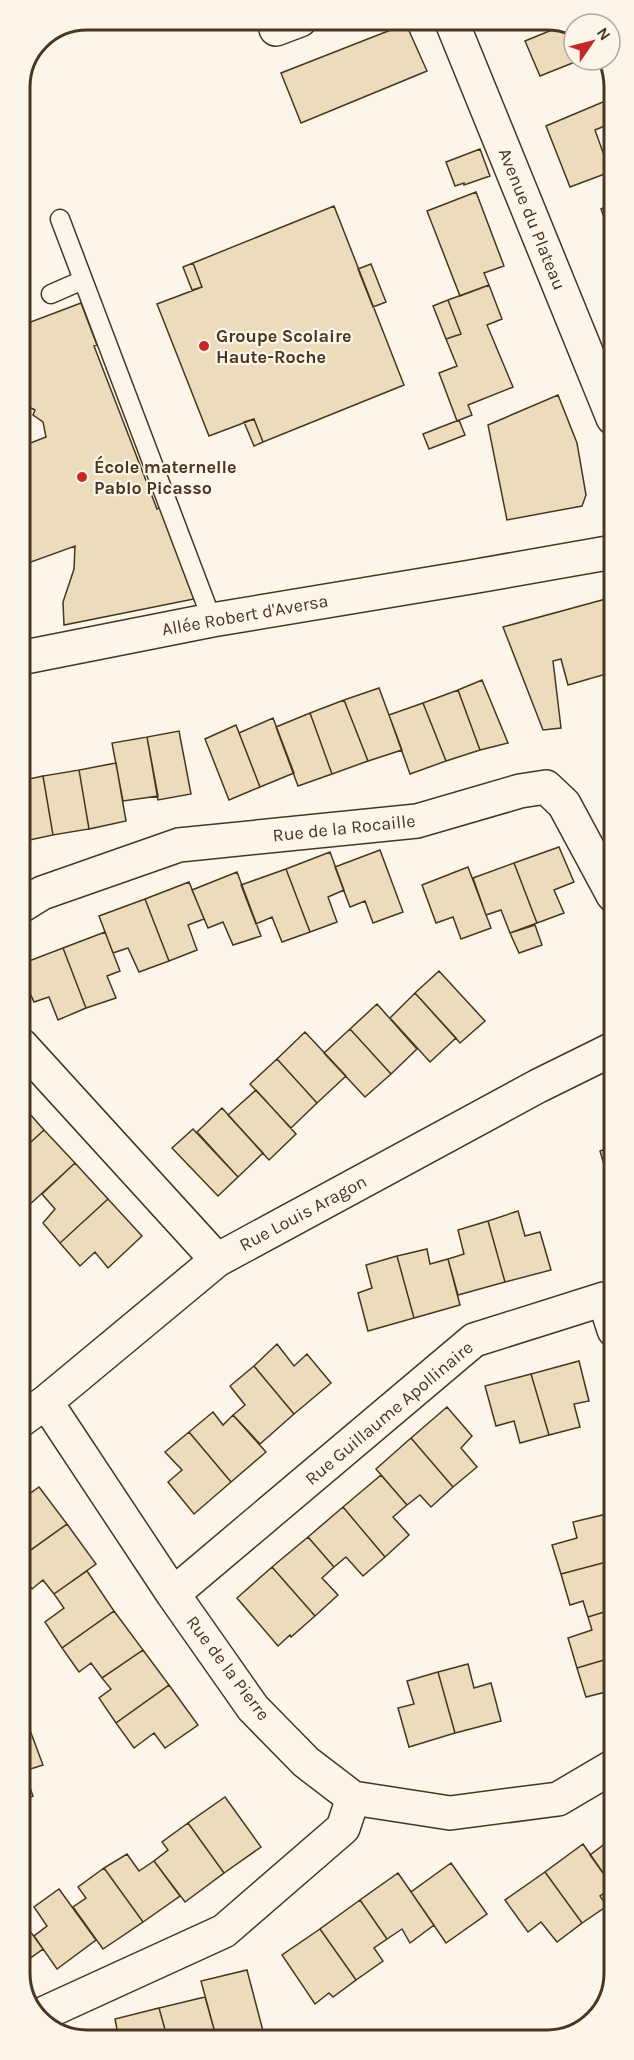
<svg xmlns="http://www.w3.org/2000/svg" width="634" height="2060" font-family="Karla,sans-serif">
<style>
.building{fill:#ecdcbc;stroke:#4a3520;stroke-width:1.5}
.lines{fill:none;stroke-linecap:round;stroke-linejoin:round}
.lane-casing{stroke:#4a3520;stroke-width:21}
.street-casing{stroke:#4a3520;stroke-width:36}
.lane{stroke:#fbf6e9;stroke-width:18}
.street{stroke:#fbf6e9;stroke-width:33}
.poi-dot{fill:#c62828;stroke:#fbf6e9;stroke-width:2}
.labels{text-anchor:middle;stroke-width:4.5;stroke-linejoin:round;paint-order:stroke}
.street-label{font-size:18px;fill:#4a3520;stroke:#fbf6e9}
.poi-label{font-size:18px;font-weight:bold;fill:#4a3520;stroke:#fbf6e9;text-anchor:start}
.rim{fill:none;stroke:#4a3520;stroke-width:3}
</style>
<rect width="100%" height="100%" fill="#fbf6e9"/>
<path class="building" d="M406 24 427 71 301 123 281 73Z
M564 25 570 27 574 37V60H580L540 76 525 41Z
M610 99 612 104V123L595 130 610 172 570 187 546 126Z
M480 149 490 176 464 185V183L455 186 446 162Z
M476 192 504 266 484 273 489 285 460 296 427 211Z
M612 204V240L601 209Z
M334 206 404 385 263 442 254 419 209 436 157 304 202 287 193 263Z
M193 263 202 287 192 290 183 267Z
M371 264 386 302 373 307 358 269Z
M489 285 502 319 487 325 513 387 468 405 472 415 457 421 439 373 457 366 446 339 461 334 448 300Z
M448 300 461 334 446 339 433 306Z
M81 303 97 345 94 346 157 509 160 507 194 599 64 625 63 602 74 569 75 546 20 566V447L46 437 43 422 33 415 35 410 20 403V326Z
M558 395 577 443 586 495 582 506 507 520 488 425Z
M254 419 263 442 254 446 244 422Z
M459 420 465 435 429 449 423 434Z
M613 597V672L568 685 561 659 553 661 561 728 543 730 503 627Z
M482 680 508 743 480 750 458 690Z
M379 688 402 750 368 761 344 700Z
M458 690 480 750 446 761 423 703Z
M344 700 368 761 332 774 310 713Z
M423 703 446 761 410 774 389 715Z
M310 713 332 774 298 786 276 727Z
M273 718 294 773 260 787 239 733Z
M236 725 260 787 229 800 205 739Z
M179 731 191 794 158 800 147 737Z
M147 737 158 796 123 801 112 743Z
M116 763 126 821 89 829 79 770Z
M79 770 89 829 53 835 43 776Z
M43 776 53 835 20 842V781Z
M559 847 574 882 554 890 564 913 537 923 514 863Z
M380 850 403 912 373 923 365 901 350 907 335 867Z
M330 852 344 890 328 897 337 922 310 932 286 869Z
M514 863 537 923 510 933 501 910 486 915 473 878Z
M468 867 491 928 461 939 453 917 436 923 422 885Z
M286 869 310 932 282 942 272 917 256 924 241 885Z
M237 872 261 936 233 945 223 922 208 928 192 890Z
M189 882 204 919 188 925 197 950 169 961 145 899Z
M145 899 169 961 139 972 128 948 113 953 99 916Z
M535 925 542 945 519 953 510 933Z
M105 932 120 971 107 976 116 998 86 1008 63 948Z
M63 948 86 1008 58 1020 49 997 34 1002 21 973V964Z
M439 971 485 1021 460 1043 415 993Z
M415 993 456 1038 430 1062 390 1018Z
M377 1004 417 1049 391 1074 350 1029Z
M350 1029 391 1074 365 1097 324 1053Z
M305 1032 346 1076 317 1103 277 1059Z
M277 1059 317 1103 291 1128 250 1084Z
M256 1090 296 1134 269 1160 228 1115Z
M21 1104 44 1130 21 1151Z
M222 1108 263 1153 238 1177 197 1132Z
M193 1129 238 1177 218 1196 172 1148Z
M44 1130 75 1163 27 1207 21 1200V1151Z
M614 1146V1199L600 1151Z
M75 1163 108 1199 60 1243 43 1223 55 1209 42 1194Z
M108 1199 142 1236 108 1268 95 1252 80 1266 60 1243Z
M518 1211 525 1236 540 1232 551 1270 505 1282 488 1221Z
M488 1221 505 1282 458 1295 448 1259 464 1254 458 1230Z
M427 1249 430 1264 448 1259 460 1305 414 1318 397 1256Z
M397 1256 414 1318 368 1331 358 1293 372 1288 366 1265Z
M277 1344 294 1366 307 1354 331 1383 294 1414 254 1366Z
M579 1361 589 1401 574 1404 580 1427 549 1435 531 1374Z
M254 1366 294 1414 260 1444 233 1415 245 1405 230 1386Z
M531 1374 549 1435 520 1443 514 1421 496 1426 485 1386Z
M447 1407 472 1436 461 1448 477 1467 453 1487 411 1438Z
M213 1412 223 1425 233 1415 266 1452 231 1482 189 1432Z
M189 1432 231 1482 194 1514 168 1482 182 1470 165 1452Z
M411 1438 453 1487 431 1507 420 1495 407 1505 376 1469Z
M381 1475 407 1505 393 1517 409 1535 385 1557 343 1507Z
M39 1487 67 1524 21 1557V1500Z
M343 1507 385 1557 363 1576 346 1557 334 1567 308 1537Z
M611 1513 614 1521V1560L561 1574 552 1545 577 1538 573 1522Z
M67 1524 96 1564 54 1594 43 1580 32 1589 21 1573V1557Z
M308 1537 334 1567 322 1578 338 1595 315 1616 272 1567Z
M614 1560V1609L588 1617 583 1601 570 1605 561 1574Z
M272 1567 315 1616 291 1637 290 1635 278 1646 237 1598Z
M87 1571 114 1611 62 1648 45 1622 64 1608 54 1594Z
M614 1609V1657L577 1668 568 1638 592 1630 588 1617Z
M114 1611 143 1650 102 1678 91 1663 79 1672 62 1648Z
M143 1650 169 1685 116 1723 99 1698 111 1689 102 1678Z
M614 1657V1706L610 1691 586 1697 577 1668Z
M468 1664 474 1688 491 1683 501 1721 455 1733 438 1672Z
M438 1672 455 1733 409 1747 398 1708 414 1704 407 1681Z
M169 1685 198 1725 165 1748 154 1733 134 1748 116 1723Z
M28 1725 43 1765 24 1771 33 1796 22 1800 21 1728Z
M225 1797 261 1847 224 1873 188 1823Z
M188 1823 224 1873 185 1902 154 1861 168 1850 162 1842Z
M614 1837V1886L613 1887 590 1855Z
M583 1844 613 1887 600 1896 607 1906 582 1923 545 1872Z
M127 1854 139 1871 154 1861 180 1896 143 1922 104 1868Z
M451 1863 487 1914 446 1943 411 1892Z
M104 1868 143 1922 103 1949 73 1907 86 1898 78 1887Z
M545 1872 582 1923 557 1942 541 1922 528 1932 505 1900Z
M398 1873 434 1925 410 1943 402 1929 387 1939 360 1900Z
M59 1889 96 1940 57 1969 34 1936 47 1926 34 1907Z
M360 1900 387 1939 374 1948 383 1961 356 1980 320 1929Z
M22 1920 43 1949 22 1964Z
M320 1929 356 1980 333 1997 329 1993 315 2004 282 1955Z
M247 1970 263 2031 229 2040H217L201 1981Z
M205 1997 217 2040H168L159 2008Z
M159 2008 168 2040H119L115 2019Z"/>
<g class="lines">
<g class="lane-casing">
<path id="lane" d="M60 219 212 620
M51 294 83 280"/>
</g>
<g class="street-casing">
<path id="street" d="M451 20 613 418
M276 29 300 20
M20 658 212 620 471 577 613 552
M21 906 42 893 179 845 417 821 520 791 546 787 564 804 613 895
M21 1045 217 1260
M21 1420 46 1402 217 1260 538 1086 613 1049
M173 1594 474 1340 604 1299 614 1330
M353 1798 450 1813 558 1799 614 1766
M38 2016 224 1931 343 1828 353 1798 306 1762 253 1708 173 1594 46 1402"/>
</g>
<use href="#lane" class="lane"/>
<use href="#street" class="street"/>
</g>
<g class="poi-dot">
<circle cx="204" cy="346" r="6"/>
<circle cx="82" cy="477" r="6"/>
</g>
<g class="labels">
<g class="street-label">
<text transform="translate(532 219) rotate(68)" y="6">Avenue du Plateau</text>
<text transform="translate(245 615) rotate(-10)" y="6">Allée Robert d'Aversa</text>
<text transform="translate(344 828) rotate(-6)" y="6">Rue de la Rocaille</text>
<text transform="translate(303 1213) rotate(-28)" y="6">Rue Louis Aragon</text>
<text transform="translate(389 1413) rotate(-40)" y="6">Rue Guillaume Apollinaire</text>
<text transform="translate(228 1668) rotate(53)" y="6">Rue de la Pierre</text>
</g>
<g class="poi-label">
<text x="216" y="342">Groupe Scolaire<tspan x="216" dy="21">Haute-Roche</tspan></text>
<text x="94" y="473">École maternelle<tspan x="94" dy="21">Pablo Picasso</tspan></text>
</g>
</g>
<path d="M0 0H634V2060H0ZM87 30H547A57 57 0 0 1 604 87V1973A57 57 0 0 1 547 2030H87A57 57 0 0 1 30 1973V87A57 57 0 0 1 87 30Z" fill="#fbf6e9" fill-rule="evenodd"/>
<path class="rim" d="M87 30H547A57 57 0 0 1 604 87V1973A57 57 0 0 1 547 2030H87A57 57 0 0 1 30 1973V87A57 57 0 0 1 87 30Z"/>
<g transform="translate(592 42) rotate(55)"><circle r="28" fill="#fbf6e9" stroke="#b4a999" stroke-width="1.5"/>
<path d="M0-4.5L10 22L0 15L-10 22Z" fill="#c62828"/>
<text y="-9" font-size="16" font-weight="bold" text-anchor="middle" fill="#4a3520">N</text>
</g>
</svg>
